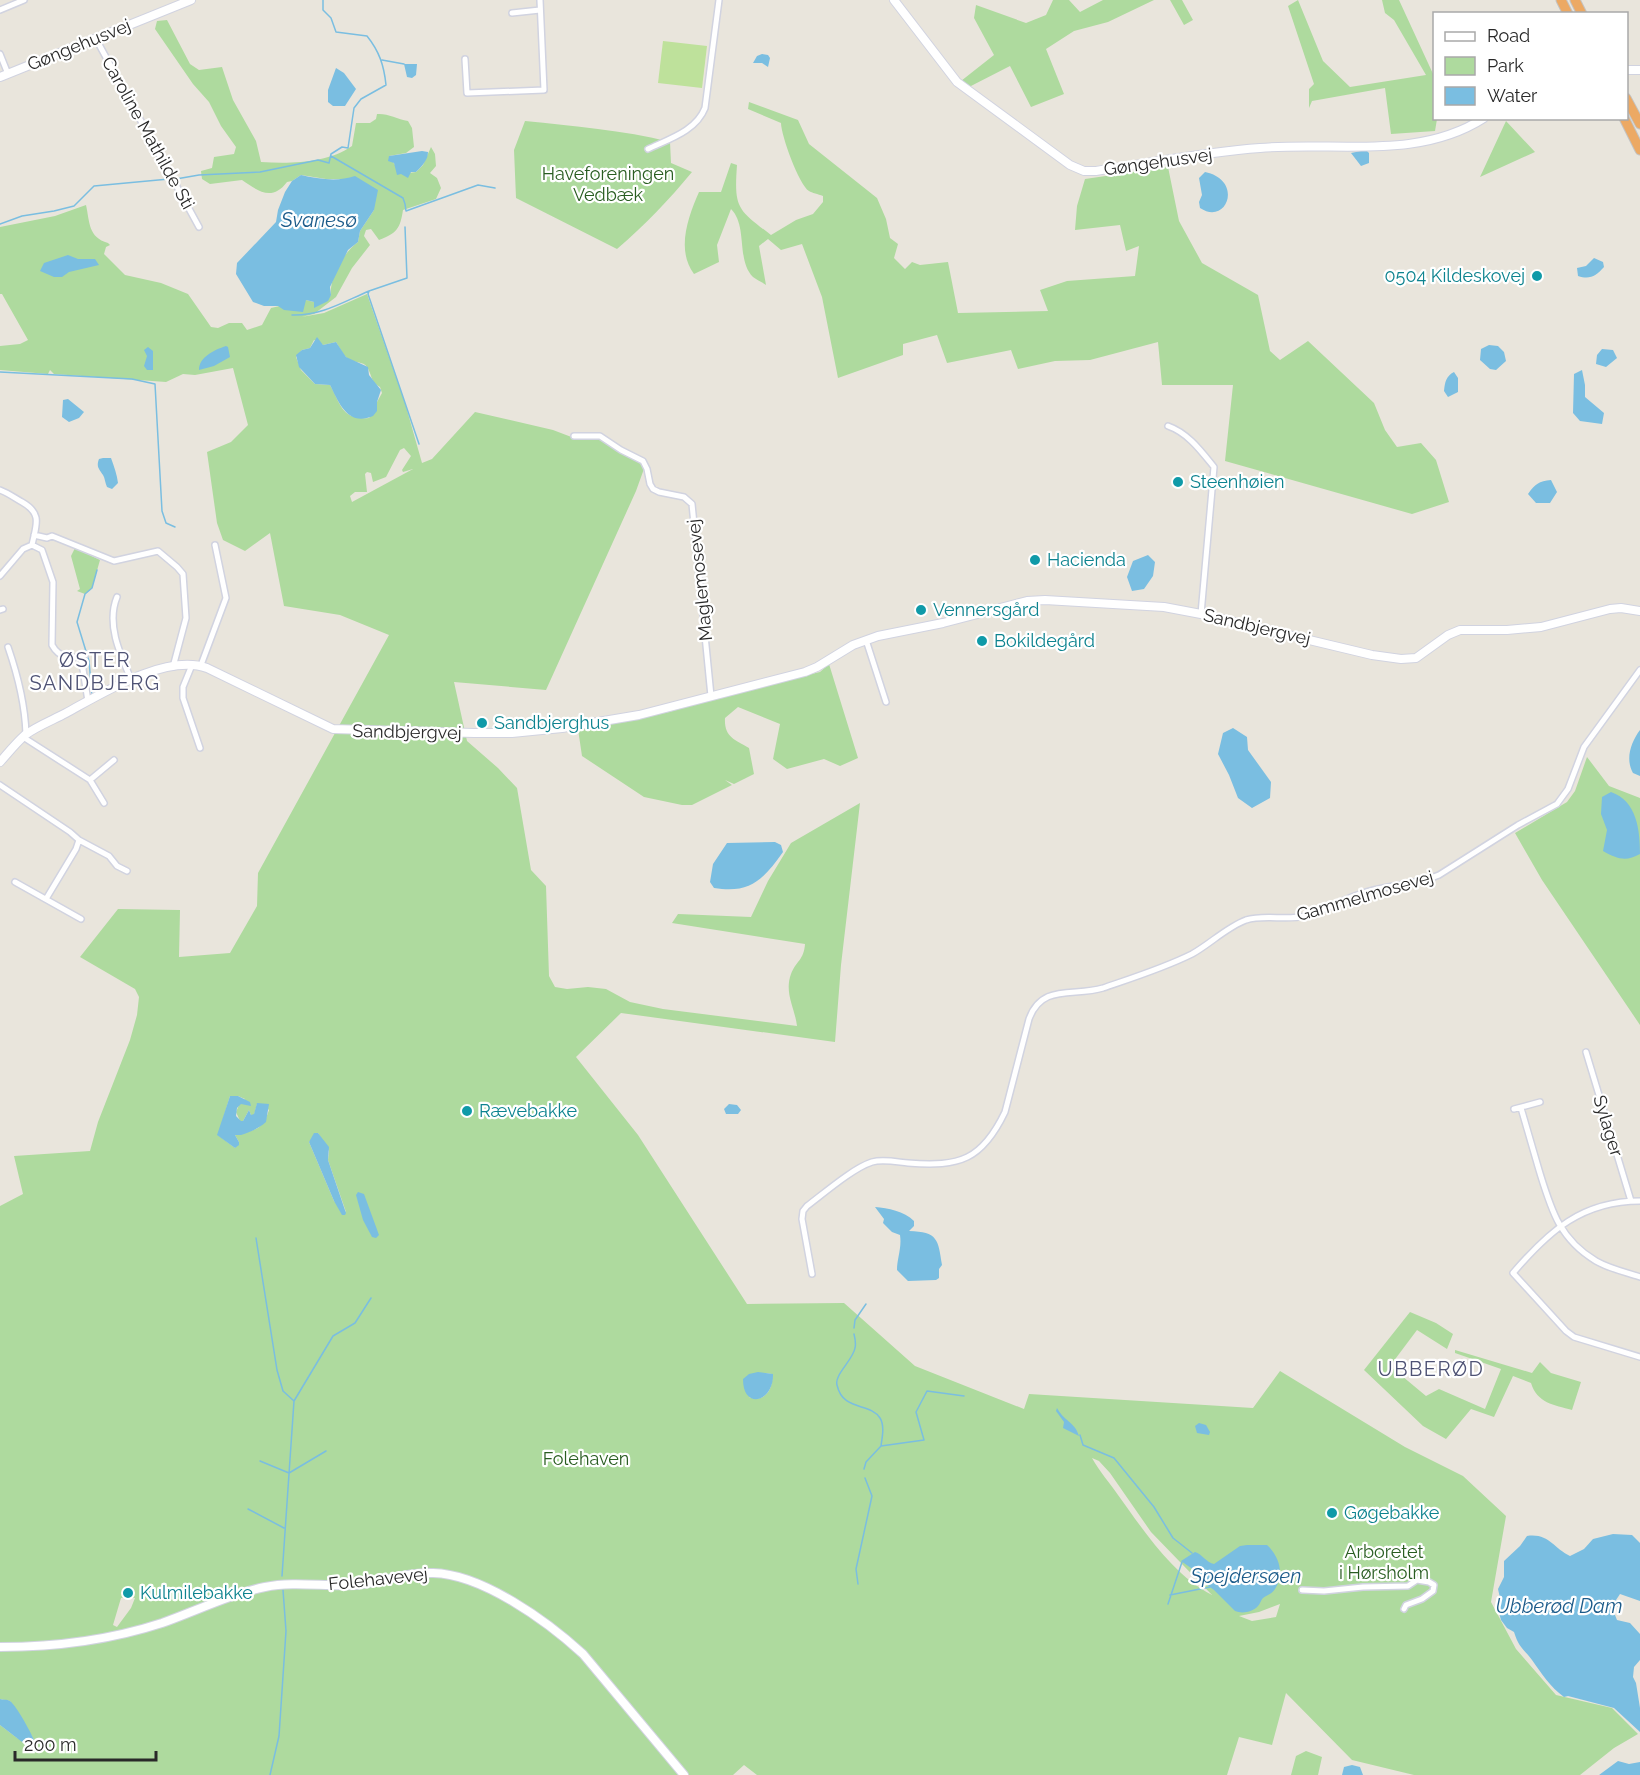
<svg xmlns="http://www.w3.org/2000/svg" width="1640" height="1775" font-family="Raleway,sans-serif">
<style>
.green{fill:#aeda9e;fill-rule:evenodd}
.pitch{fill:#bee19b}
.water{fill:#7abee1}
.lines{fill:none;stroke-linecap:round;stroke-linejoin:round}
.stream{stroke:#7abee1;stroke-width:1.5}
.street-casing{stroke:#d1d3e0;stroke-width:8}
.secondary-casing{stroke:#d1d3e0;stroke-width:10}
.highway-casing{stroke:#c3c3c3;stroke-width:11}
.street{stroke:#fff;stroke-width:5}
.secondary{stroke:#fff;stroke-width:8}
.highway{stroke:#eca964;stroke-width:9}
.culture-dot{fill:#0f9aa8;stroke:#fff;stroke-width:2}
.labels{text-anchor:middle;stroke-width:4.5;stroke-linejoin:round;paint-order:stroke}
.street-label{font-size:18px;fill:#292929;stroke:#fff}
.park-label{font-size:18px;fill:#295d21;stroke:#fff}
.culture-label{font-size:18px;fill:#0d838f;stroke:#fff;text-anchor:start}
.water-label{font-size:20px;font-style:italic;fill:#1b5b8a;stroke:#fff}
.neighbourhood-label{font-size:20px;letter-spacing:1.5px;fill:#4e5274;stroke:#fff}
</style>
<rect width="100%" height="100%" fill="#e9e5dc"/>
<path class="green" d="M1053 0H1069L1080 12 1103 0H1154L1108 22 1074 31 1046 49 1064 94 1031 107 1010 66 969 87 961 81 994 55 974 18 976 5 1026 23 1046 15Z
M1170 0H1182L1193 20 1184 25Z
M1298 0 1323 61 1350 87 1426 75 1394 20 1385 13 1382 0H1399L1434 76V118L1437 119 1435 131 1391 134 1385 88 1312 101 1309 108V89L1314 84 1288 6Z
M167 20 190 64 199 70 222 67 233 100 256 141 261 162C291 164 328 163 352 146L356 123H370L376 119 377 114C387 113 397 119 408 121L412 128 414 147 406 153 389 156 401 174 416 172 423 165 431 147 435 154 436 166 430 173 437 178 441 188 436 199 403 210C400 229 397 233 379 240L371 229 366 230 364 236 370 245 352 268 336 297 314 314 301 317 324 313 367 294 405 403 422 463 432 459 475 412 553 430 574 438 599 437 616 450 645 466 636 491 546 690 454 682 467 741 498 768 517 788 531 870 546 886 549 976 555 987 567 989 588 987 606 989 630 1002 663 1009 797 1026C795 1008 784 993 791 974 796 961 804 960 805 944L672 923 678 914 751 917 768 881 791 843 860 803 841 965 835 1042 621 1013 576 1057 638 1135 747 1304 844 1303 915 1366 1024 1409 1029 1394 1253 1408 1280 1371 1405 1447 1463 1476 1506 1516 1491 1602 1516 1649 1556 1695 1612 1708 1638 1734 1614 1748 1580 1775H1414L1352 1760 1286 1693 1272 1745 1239 1737 1227 1775H757L744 1765 733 1775H0V1725L17 1738 36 1743 10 1701 0 1699V1206L23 1194 14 1156 90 1151 98 1122 130 1040 137 1015 139 997 135 989 80 957 118 909 180 910 179 957 230 953 257 906 258 873 389 635 340 615 284 606 270 533 245 551 223 540 217 523 207 452 231 442 248 425 233 368 195 375 183 374 166 382 54 374 50 370 48 374 0 370V346L20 344 28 340 2 294H0V227L55 216 86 205C90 223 88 237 108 243L110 245 106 247 104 254 125 275 161 283 188 294 211 327 218 328 229 323H242L247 330 262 325 271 308 306 300 314 302V307L331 295C329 278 344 252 358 242L360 231 374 210 346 179H326L301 175 292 181 287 182C272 202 258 191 242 180L210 184 202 179 201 171 212 168 214 157 234 154 236 147 221 126 209 102 193 84 155 29 157 21ZM314 340 323 345 336 342C340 348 343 355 348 359 354 363 363 361 367 367 372 374 370 382 380 387L382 393 377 402V409L369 418C342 420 341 405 330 385L315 384 301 370 296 357 302 350 310 348ZM404 448 411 456 402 470 403 472 413 469 352 502 350 496 355 492H367L365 474 367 472 371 473 373 482 386 477 400 450ZM230 1096H238L245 1099 239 1105 236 1112 240 1121H243L249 1110 251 1115H254L257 1104 264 1105 269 1110C262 1132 255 1129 235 1135L239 1142 235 1148 218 1135ZM318 1133 329 1151 328 1160 346 1212 334 1201 309 1142ZM765 1373 772 1374C774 1389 764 1404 749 1397ZM1092 1458 1099 1461 1110 1473 1151 1532 1212 1595C1173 1575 1144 1531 1118 1495 1110 1483 1099 1471 1092 1458ZM128 1597 135 1598 131 1608 117 1627 113 1625 121 1598ZM1280 1604 1276 1617 1252 1621 1239 1616 1259 1612Z
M749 102 798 120 809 144 877 198 886 219 890 238 898 244 894 258 905 269 912 262 920 265 948 262 958 313 1048 311 1040 290 1067 281 1135 276 1139 246 1126 251 1120 225 1075 230 1077 206 1085 179 1168 167 1179 221 1202 263 1258 295 1270 351 1280 360 1308 341 1374 403 1385 430 1397 447 1421 443 1436 460 1449 502 1412 514 1225 461 1233 385H1162L1158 342 1090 360 1055 361 1018 369 1011 350 947 363 937 335 903 344V355L838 378 822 297 802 244 781 250 768 239 759 246 766 285C762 282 757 280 753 277 736 260 748 226 731 209L717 245 719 262 694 274C676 250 688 217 699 192H721L731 163 737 165C734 208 737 209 771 235L796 220 813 214 823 202V196C818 194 812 193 809 191 799 185 781 135 781 123L748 109Z
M525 121C573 126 623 130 670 142L671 163 692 172C669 200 645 225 617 249L516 198 514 150Z
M1506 121 1535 152 1480 177Z
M75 548 100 560 92 588 85 594 77 591 80 589 71 556Z
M829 664 858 758 840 766 824 759 787 769 773 759 780 724 738 707 725 718C724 737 734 739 749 748L754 774 734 784 725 780 732 785 692 805H682L644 797 582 756 578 729 669 712 725 695 820 672Z
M1587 757 1609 786 1640 798V1025L1542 880 1515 833 1567 802 1575 791Z
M1410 1312 1436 1323 1453 1334 1447 1349 1417 1330 1390 1366 1426 1396 1439 1389 1485 1409 1501 1369 1455 1353V1350L1532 1373 1540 1362 1551 1373 1581 1382 1572 1410C1554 1405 1537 1403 1531 1383L1513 1376 1494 1417 1471 1409 1446 1439 1423 1426 1364 1370Z
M1306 1751 1322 1757 1318 1775H1291L1296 1756Z"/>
<path class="pitch" d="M663 41 707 46 702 88 658 83Z"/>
<path class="water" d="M762 54 768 55 770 58 768 67 762 63H753L757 56Z
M404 64H417L416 75 412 78 407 77Z
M336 68 344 73 356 89 345 106H333L328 102V90Z
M1366 150 1369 153V163L1361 166 1351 153Z
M422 151 428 152C428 160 422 166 416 172H411L408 178 401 174 397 175 394 163 388 161 389 156Z
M1205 172C1244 180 1227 226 1200 208L1199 202 1202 195 1199 178Z
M301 175C318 179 338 182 355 176L378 190 374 210 360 231 358 242 348 250 330 287 331 295 328 301 314 308V302L306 300 303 312 284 310 278 306H264L253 302 236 274 237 263 276 222 278 210 285 192 292 181Z
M68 255 78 259H95L99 265 69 272 62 277H54L40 271 44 263Z
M1594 258 1603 262 1604 267C1596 276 1590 280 1578 276L1577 268 1586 266Z
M317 337 323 345 336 342 346 357 368 367 369 375 381 390 377 402V411L373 416C348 427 339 403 330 385L315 384 299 367 296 355 302 350 310 348Z
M1489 345 1498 346 1504 352 1506 361 1496 370 1490 369 1480 360 1481 349Z
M226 346 228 347 230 357 214 366 199 370C199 357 214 350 226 346Z
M148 347 153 351V370H147L144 366 147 356 144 350Z
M1602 349 1613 350 1617 358 1606 367 1596 364 1597 355Z
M1582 370 1585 385V397L1604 413 1602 424 1580 421 1573 413 1574 374Z
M1454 372 1458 378V392L1448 397 1444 391C1445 382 1446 376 1454 372Z
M68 399 84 412 79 418 69 422 62 417 63 400Z
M103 458H111C114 466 117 475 118 483L112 489 107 487C105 483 105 478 103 475 99 469 96 467 99 459Z
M1551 480 1557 492 1550 503H1536L1528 494C1535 484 1539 481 1551 480Z
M1148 555 1155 562 1153 576 1144 589 1132 591 1127 577 1133 561Z
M1233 728 1247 737 1248 750 1271 782 1270 798 1252 808 1238 798 1229 775 1218 754 1223 733Z
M1640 730V776L1633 773C1625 759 1631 742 1640 730Z
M1611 792C1637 801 1640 830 1640 854 1626 862 1617 859 1603 851L1607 830 1601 814 1602 797Z
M775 842 781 845 783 852C763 880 750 894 714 888L710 882 713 864 727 843Z
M230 1096H238L250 1102 251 1106 241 1104 237 1108 236 1116 241 1121H243L249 1110 251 1115 254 1114 257 1103 269 1104 266 1122C258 1129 250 1132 241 1135H235L239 1142V1145L235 1148 217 1135Z
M729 1104 737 1105 741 1110 738 1114H726L724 1109Z
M314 1133H318L329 1147 328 1160 346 1213 345 1215H342L334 1201 309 1142Z
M358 1192 364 1194 379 1235 376 1238 372 1237 363 1220 356 1195Z
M875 1207C888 1208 904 1211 914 1221V1226L909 1231C938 1232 938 1239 942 1265L939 1269V1278L936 1280 908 1281 897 1270C897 1258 902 1248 900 1235L892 1232 883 1223 884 1219Z
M758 1372 773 1374C774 1402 743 1411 743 1379L749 1374Z
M1057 1408C1064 1421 1075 1422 1079 1436L1063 1428 1064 1422 1056 1411Z
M1199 1423 1206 1425 1210 1432 1209 1435 1197 1433 1195 1426Z
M1613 1534 1632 1535 1640 1543V1601L1620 1594 1616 1600 1620 1604 1619 1607H1614L1613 1603 1611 1605 1617 1620 1630 1623 1640 1634V1660L1634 1667 1633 1677 1636 1683 1640 1708V1732L1614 1708 1568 1696 1564 1697C1550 1687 1542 1674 1532 1660 1523 1648 1519 1648 1514 1632L1507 1628 1501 1620 1497 1605 1500 1598 1498 1589 1504 1577V1561L1520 1546 1527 1536C1549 1533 1553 1548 1570 1556L1584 1549 1593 1539Z
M1247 1545H1267C1279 1556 1285 1574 1275 1589 1272 1594 1267 1595 1263 1598 1261 1600 1260 1604 1258 1606 1253 1612 1242 1614 1235 1611L1214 1590 1203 1582 1191 1568 1181 1561 1195 1552C1202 1554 1207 1563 1214 1564L1240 1546Z
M0 1699C3 1700 7 1699 10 1701 17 1706 36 1741 38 1750L35 1752 0 1725Z
M1618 1761 1629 1764 1640 1762V1775H1599Z
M1352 1765 1360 1767 1363 1775H1342L1344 1767Z"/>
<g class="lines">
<path class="stream" d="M382 60 404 64
M331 156 403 198 405 204 406 211 478 185 495 188
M176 179 199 175 260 172 318 160 329 163 331 154 342 147 348 148 354 108 361 99 386 85C384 65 379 51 367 36L336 32 331 18 323 10V0
M0 224 22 216 54 211 74 206 94 186 169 179
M405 227 407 278 369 291 368 294 419 444
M292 315C321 316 343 302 369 291
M0 372 132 379 155 384 162 511 166 523 175 527
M92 695 89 661 77 622 85 594 92 588 97 570
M256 1238 277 1370 283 1391 294 1401
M854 1328 855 1320 866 1304
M854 1334C855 1338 856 1344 855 1348 853 1360 834 1375 837 1385 843 1412 870 1402 880 1418 885 1426 882 1438 881 1446
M1080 1435 1083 1445 1114 1458 1154 1507 1173 1538 1192 1553
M260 1461 289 1473 326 1451
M864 1469 866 1462 881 1446 924 1440 916 1412 927 1391 964 1396
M248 1509 284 1528
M282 1576 294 1401 333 1336 355 1323 371 1298
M858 1584 856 1569 872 1496 865 1478
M1170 1595 1210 1587
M1168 1604 1182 1562
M270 1775 279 1736 286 1631 283 1590"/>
<g class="street-casing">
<path id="street" d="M0 10 24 0
M512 13 540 10
M96 39 199 227
M0 54 8 74
M465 59 467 93 544 90 540 0
M648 149C669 139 696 131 705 108L719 0
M1168 426C1188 433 1201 451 1214 467L1201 614
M574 436H600L621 450 643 461 647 469 650 484 653 489 659 492 684 497 692 504 711 696
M0 490C8 493 15 498 22 502 43 514 36 525 32 545
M34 535 47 538 52 536 114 561 158 551 177 567 183 574 186 618 173 667
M0 576 23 549 32 545 42 550 53 582 52 645C59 658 72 660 85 655
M117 597C106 624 120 654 131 679
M0 610 3 609
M866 640 886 702
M8 647C18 676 25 703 26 734
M81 657 88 701
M192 665 183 687V698L200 748
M201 665 226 598 215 545
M23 737 90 780 114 760
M90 780 104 803
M0 785 70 832 79 840 76 849 46 899
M79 840 109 856 117 866 127 871
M15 882 81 919
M1586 1052 1631 1201
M1521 1108C1527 1128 1533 1149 1539 1170 1551 1209 1559 1239 1596 1261 1610 1269 1625 1272 1640 1277
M1514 1109 1540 1102
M1640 1201C1582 1201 1549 1231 1513 1273L1566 1331 1574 1337 1640 1357
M812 1274 802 1219 803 1211 807 1206C823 1194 853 1168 872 1162 883 1159 897 1162 908 1163 960 1167 982 1160 1005 1112L1029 1019C1042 983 1074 997 1103 988 1132 978 1164 968 1192 954 1210 944 1227 927 1246 920 1265 914 1286 921 1305 916 1324 911 1341 900 1360 894 1386 884 1414 886 1439 875L1518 825 1557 804 1568 789 1584 747 1640 670
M1302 1590 1324 1591 1363 1587 1408 1586 1417 1580 1429 1582 1434 1585 1433 1591 1422 1599 1406 1605 1404 1609"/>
</g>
<g class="secondary-casing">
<path id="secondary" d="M894 0 957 82 1070 165 1084 171H1096C1150 163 1205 152 1260 148 1335 141 1417 161 1484 118
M1626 70H1640
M0 77 191 0
M0 762C8 753 16 743 25 735 37 726 53 720 66 713 101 694 166 653 207 668L333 729 474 733H512L562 728 639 715 805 672 817 667 853 645 878 636 943 623 1027 601 1045 600 1164 607 1201 614 1372 655 1401 659 1416 658 1448 635 1460 630H1507L1541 627 1610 609 1621 608 1640 611
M0 1647C55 1647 110 1640 162 1623 196 1611 230 1594 265 1587 295 1581 326 1587 356 1585 382 1582 407 1572 433 1573 482 1574 547 1621 583 1654L684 1775"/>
</g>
<g class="highway-casing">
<path id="highway" d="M1561 0 1568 14
M1575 0 1582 14
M1626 98 1640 124
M1624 118 1640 150"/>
</g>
<use href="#street" class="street"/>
<use href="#secondary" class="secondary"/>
<use href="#highway" class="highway"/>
</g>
<g class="culture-dot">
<circle cx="1537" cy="276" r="6"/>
<circle cx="1178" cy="482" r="6"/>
<circle cx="1035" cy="560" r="6"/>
<circle cx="921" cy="610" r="6"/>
<circle cx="982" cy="641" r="6"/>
<circle cx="482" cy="723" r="6"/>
<circle cx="467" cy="1111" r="6"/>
<circle cx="1332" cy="1513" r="6"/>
<circle cx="128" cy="1593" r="6"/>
</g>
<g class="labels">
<g class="street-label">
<text transform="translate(79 45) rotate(-22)" y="6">Gøngehusvej</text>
<text transform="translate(148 133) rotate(61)" y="6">Caroline Mathilde Sti</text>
<text transform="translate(1158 162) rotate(-8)" y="6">Gøngehusvej</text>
<text transform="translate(700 580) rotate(-96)" y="6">Maglemosevej</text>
<text transform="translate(1257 627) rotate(13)" y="6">Sandbjergvej</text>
<text transform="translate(407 732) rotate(1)" y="6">Sandbjergvej</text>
<text transform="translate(1365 896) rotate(-16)" y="6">Gammelmosevej</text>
<text transform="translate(1608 1126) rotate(73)" y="6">Sylager</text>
<text transform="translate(378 1579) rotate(-6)" y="6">Folehavevej</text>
</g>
<g class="park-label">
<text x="608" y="180">Haveforeningen<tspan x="608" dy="21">Vedbæk</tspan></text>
<text x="586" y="1465">Folehaven</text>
<text x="1384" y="1558">Arboretet<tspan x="1384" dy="21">i Hørsholm</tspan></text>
</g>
<g class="culture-label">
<text x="1525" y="282" text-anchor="end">0504 Kildeskovej</text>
<text x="1190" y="488">Steenhøien</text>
<text x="1047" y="566">Hacienda</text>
<text x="933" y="616">Vennersgård</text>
<text x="994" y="647">Bokildegård</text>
<text x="494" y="729">Sandbjerghus</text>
<text x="479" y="1117">Rævebakke</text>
<text x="1344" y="1519">Gøgebakke</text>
<text x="140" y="1599">Kulmilebakke</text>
</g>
<g class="water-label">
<text x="319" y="227">Svanesø</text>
<text x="1246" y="1583">Spejdersøen</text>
<text x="1559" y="1613">Ubberød Dam</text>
</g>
<g class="neighbourhood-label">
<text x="95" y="667">ØSTER<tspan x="95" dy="23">SANDBJERG</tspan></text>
<text x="1431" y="1376">UBBERØD</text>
</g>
</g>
<rect x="1433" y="12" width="195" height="108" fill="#ffffff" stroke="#a9a9a9" stroke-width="1.5"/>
<rect x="1445" y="32" width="30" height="9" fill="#ffffff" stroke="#a9a9a9" stroke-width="1.5"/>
<text x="1487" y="42" font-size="18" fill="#292929">Road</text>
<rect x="1445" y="57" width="30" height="18" fill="#aeda9e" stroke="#a9a9a9" stroke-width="1.5"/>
<text x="1487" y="72" font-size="18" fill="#292929">Park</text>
<rect x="1445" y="87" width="30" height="18" fill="#7abee1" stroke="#a9a9a9" stroke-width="1.5"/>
<text x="1487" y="102" font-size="18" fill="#292929">Water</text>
<path d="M15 1751v9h141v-9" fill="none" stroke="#292929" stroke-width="3"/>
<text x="24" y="1751" font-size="18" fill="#292929" stroke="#ffffff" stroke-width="4.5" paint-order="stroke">200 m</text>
</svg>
